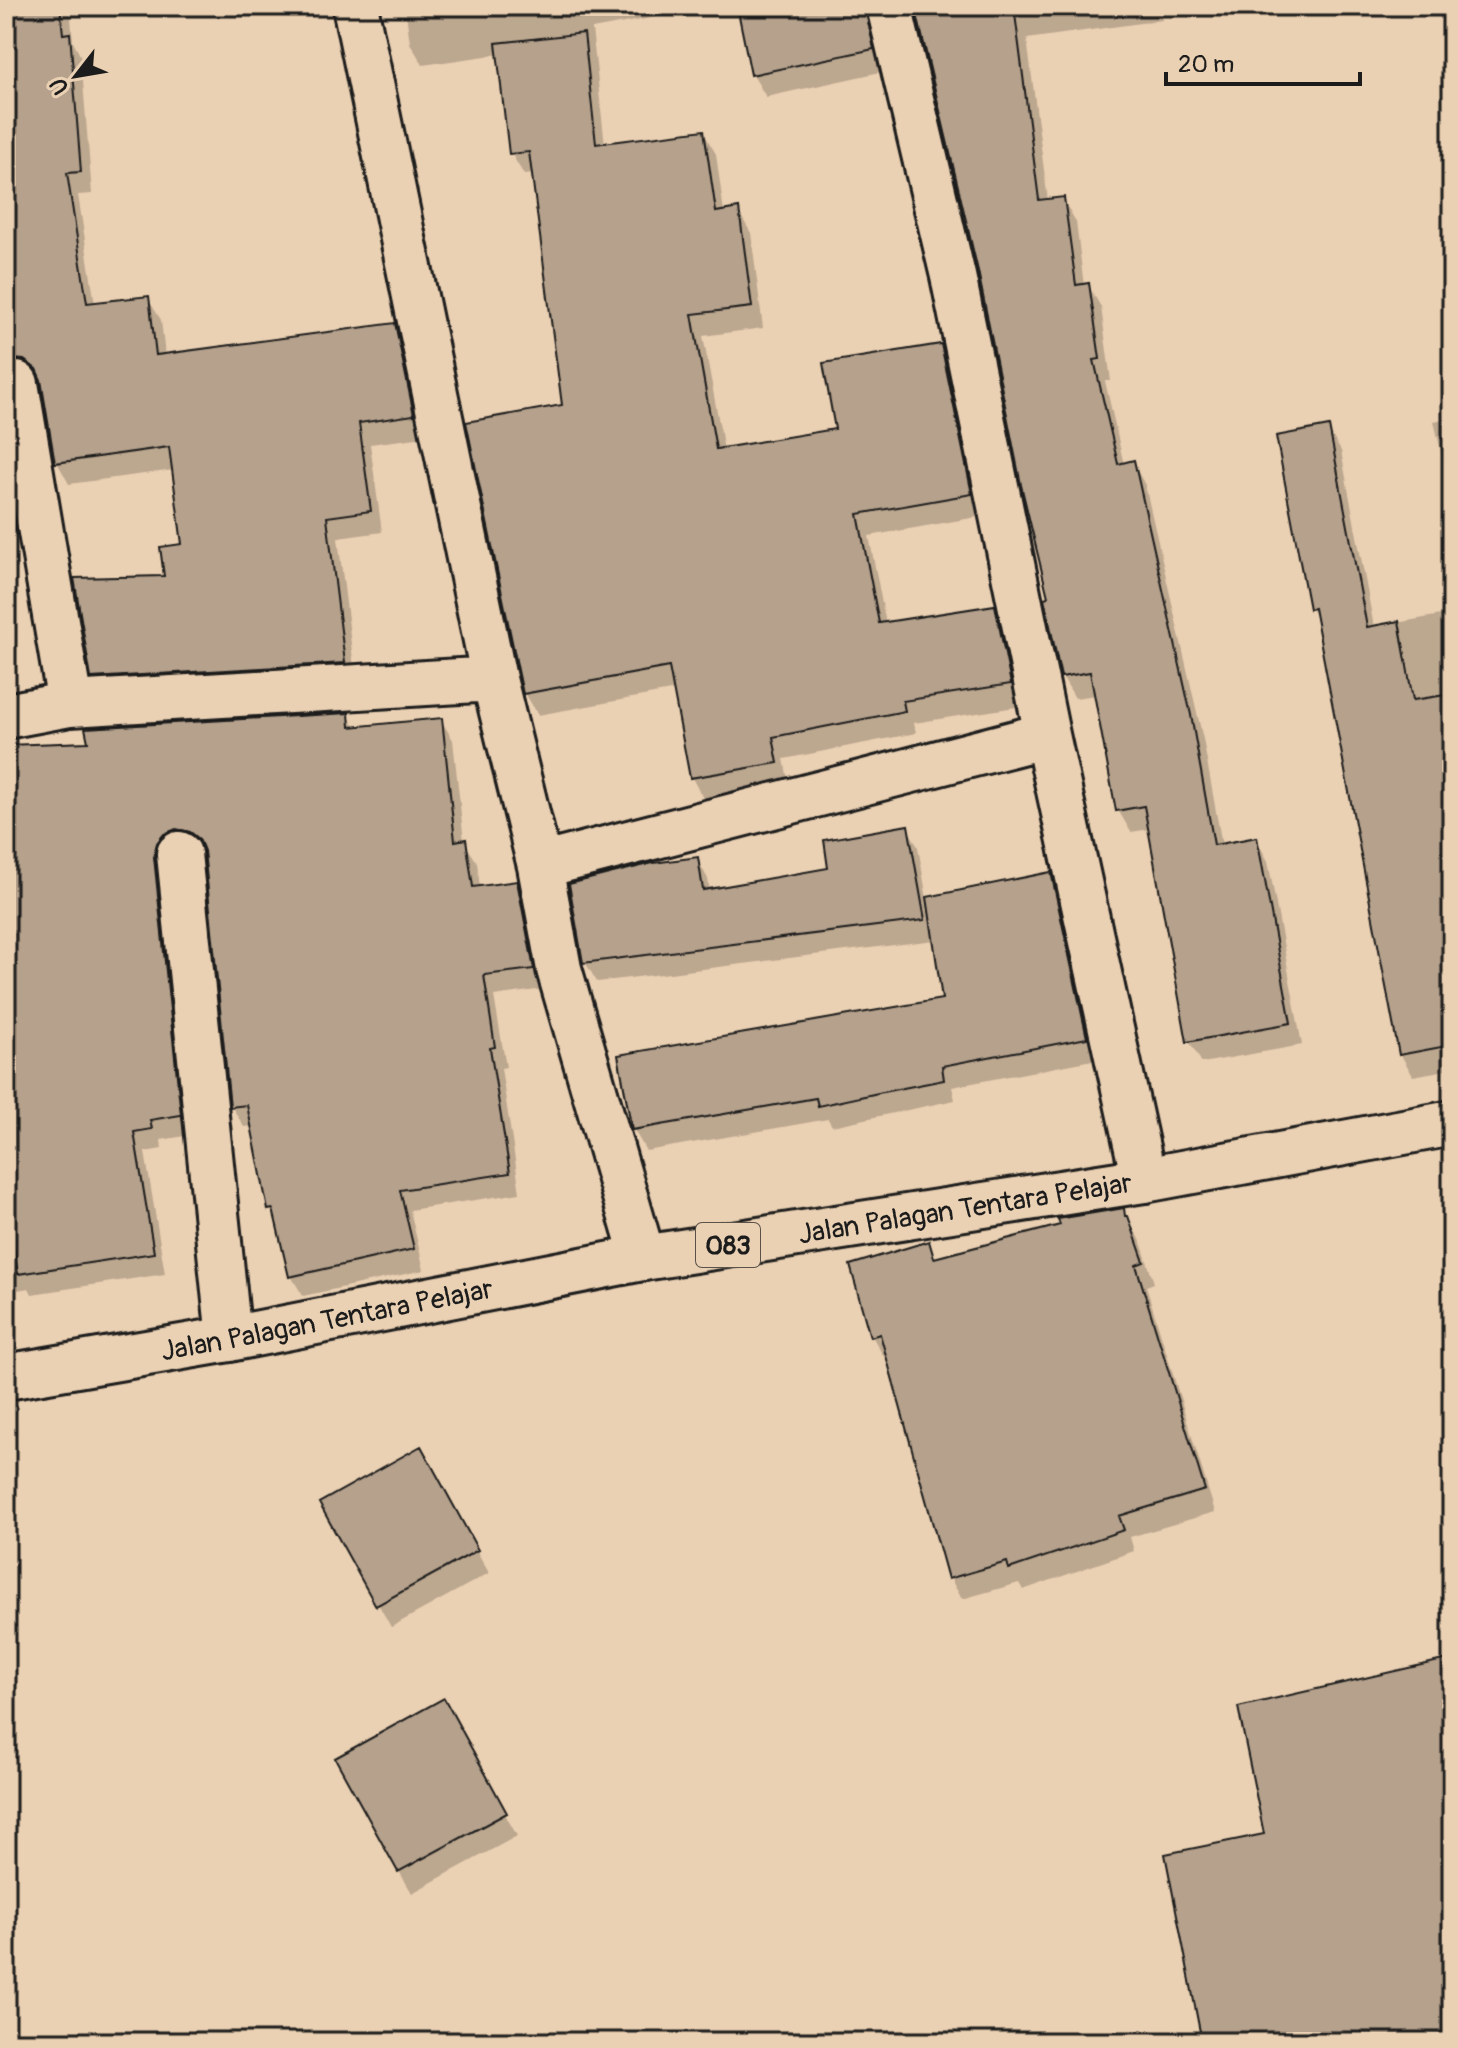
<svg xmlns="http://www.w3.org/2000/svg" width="1458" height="2048" font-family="Pangolin,sans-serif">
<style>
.shadow{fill:#0003}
.building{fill:#b5a18c;stroke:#1c1c1c;stroke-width:2}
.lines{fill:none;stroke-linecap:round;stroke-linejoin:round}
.minor-casing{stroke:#1c1c1c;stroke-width:50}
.major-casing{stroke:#1c1c1c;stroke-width:50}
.minor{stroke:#ebd1b3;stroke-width:44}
.major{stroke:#ebd1b3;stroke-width:44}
.labels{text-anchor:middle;stroke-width:7;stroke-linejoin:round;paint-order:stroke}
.shield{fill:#ebd1b3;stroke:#5a5249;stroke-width:2}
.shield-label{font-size:26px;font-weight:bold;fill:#1c1c1c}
.street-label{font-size:28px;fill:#1c1c1c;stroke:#ebd1b3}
</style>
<rect width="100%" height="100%" fill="#ebd1b3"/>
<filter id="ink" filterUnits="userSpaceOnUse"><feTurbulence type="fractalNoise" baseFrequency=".0125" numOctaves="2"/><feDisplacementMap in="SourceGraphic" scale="16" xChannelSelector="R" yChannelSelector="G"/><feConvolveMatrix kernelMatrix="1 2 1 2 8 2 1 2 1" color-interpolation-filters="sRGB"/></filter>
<g filter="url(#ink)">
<path class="shadow" d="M6 6H70L73 42 81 57 92 194 78 195 95 304 148 299 161 320 165 356 394 325 406 347 425 437 370 444 382 532 338 538 356 684 105 699 93 677 167 578 185 546 174 470 69 484 57 462 44 385 26 381 6 391Z
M405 6H715L592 29 605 145 703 132 716 154 724 212 738 211 751 233 763 328 703 336 724 450 837 431 940 346 953 368 983 516 869 536 886 624 994 608 1007 630 1022 706 914 723 916 733 784 759 789 785 704 800 692 778 676 690 538 715 525 693 564 406 534 174 524 175 511 153 500 54 423 65 410 43Z
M739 6H891L885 71 766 97 753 75Z
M914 6H1160L1162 20 1027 39 1048 201 1063 199 1076 222 1084 286 1088 285 1101 307 1111 381H1105L1124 465 1133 463 1145 485 1203 739 1222 845 1256 839 1268 861 1302 1045 1202 1063 1189 1041 1150 829 1131 832 1118 810 1096 695 1075 698 1062 676 1051 599 979 271 917 8Z
M1452 417V482L1445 469 1434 421Z
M1328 429 1341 451 1374 627 1452 613V1069L1413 1076 1401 1055 1318 620 1311 608Z
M348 715 356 729 441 720 453 740 464 842 477 862 480 888 516 883 528 904 544 989 494 996 506 1067 501 1068 520 1193 410 1210 424 1270 303 1296 291 1276 279 1226 270 1209 254 1126 244 1127 232 1107 206 854 190 849 191 1135 161 1140 162 1149 145 1152 165 1274 32 1294 29 1288 6 1292V747L90 744Z
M907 827 918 847 927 899 1050 874 1062 895 1098 1059 952 1087 955 1100 832 1126 828 1119 646 1151 634 1130 944 1001 935 940 597 982 585 962 697 859 708 879 710 891 831 870Z
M1122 1211 1140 1239 1154 1283 1146 1286 1215 1512 1130 1537 1134 1551 1023 1590 1019 1583 962 1599 950 1578 888 1356 884 1357 872 1336 928 1243 937 1259Z
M420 1449 489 1573 391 1627 322 1503Z
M455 1722 517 1836 412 1893 399 1871Z
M6 2028 14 2042H6Z"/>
<path class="building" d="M6 6H60L63 34 70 33 81 172 67 173 87 303 149 296 156 355 395 323 414 415 359 423 371 511 327 517 345 663 91 678 74 578 164 576 160 547 182 544 169 447 55 463 41 380 36 369 24 360 13 359 6 362Z
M737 6H865L874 49 751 75Z
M915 6H1014L1039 200 1064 197 1076 285 1089 283 1100 359 1094 360 1118 464 1134 460 1191 715 1214 845 1257 837 1291 1023 1187 1042 1144 806 1116 811 1090 672 1061 677 1044 598 1048 597 1021 485 978 271Z
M584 33 596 144 704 130 716 212 739 208 752 307 692 314 716 449 835 429 823 363 941 344 972 494 858 514 879 623 995 605 1011 684 903 701 905 711 773 737 778 763 690 778 669 667 523 694 466 422 562 405 529 152 509 154 496 43Z
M1329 426 1367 627 1399 621 1413 700 1452 694V1045L1399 1055 1314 608 1309 609 1276 436Z
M349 713 350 727 442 718 455 841 466 839 473 887 517 881 534 969 484 975 495 1047 490 1048 510 1173 400 1190 414 1249 289 1277 273 1209 268 1210 247 1105 230 1107 204 851 199 839 190 832 176 829 164 834 157 843 154 857 181 1115 150 1120 152 1129 134 1132 154 1253 18 1274 6 1201V745L88 742 85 728Z
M908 825 925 920 583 963 569 884 653 863 698 857 703 890 828 868 824 840Z
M1051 872 1087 1038 942 1066 944 1080 883 1092 818 1106 816 1098 632 1130 618 1055 942 999 927 897Z
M1124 1208 1125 1216H1128L1144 1262 1136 1265 1205 1490 1119 1516 1124 1530 1009 1569 1007 1562 948 1579 880 1334 870 1337 850 1265 929 1241 934 1258 1060 1225 1058 1219Z
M421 1446 478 1550 376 1606 319 1503Z
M1452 1658V2042H1202L1165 1854 1264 1834 1238 1707Z
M444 1698 507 1813 398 1872 335 1758Z"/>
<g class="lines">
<g class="minor-casing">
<path id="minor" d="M355 6 494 679 540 866 559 969 643 1258
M889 6 953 276 1047 735 1144 1180
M16 384 70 704
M6 716 70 704 494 679
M179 854 229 1339
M540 866 1047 735"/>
</g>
<g class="major-casing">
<g id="major">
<path id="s1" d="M6 1377 229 1339 643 1258 1144 1180 1452 1123"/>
</g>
</g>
<use href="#minor" class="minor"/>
<use href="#major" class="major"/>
</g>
</g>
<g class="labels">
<rect class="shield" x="696" y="1223" width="64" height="44" rx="6"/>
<g class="shield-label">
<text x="728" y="1254">083</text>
</g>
<g class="street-label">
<text dy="10" stroke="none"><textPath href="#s1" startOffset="974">Jalan Palagan Tentara Pelajar</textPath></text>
<text dy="10" stroke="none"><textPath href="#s1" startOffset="326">Jalan Palagan Tentara Pelajar</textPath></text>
</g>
</g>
<rect width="1458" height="2048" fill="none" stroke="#ebd1b3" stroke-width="32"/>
<rect x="16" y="16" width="1426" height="2016" fill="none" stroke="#1c1c1c" stroke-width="3" filter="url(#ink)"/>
<g transform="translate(76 76) rotate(239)" stroke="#ebd1b3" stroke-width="6" paint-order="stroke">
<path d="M0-6L14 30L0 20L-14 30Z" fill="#1c1c1c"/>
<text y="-12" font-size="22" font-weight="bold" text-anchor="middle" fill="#1c1c1c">U</text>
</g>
<path d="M1166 72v12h194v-12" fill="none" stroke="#1c1c1c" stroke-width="4"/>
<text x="1178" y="72" font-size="24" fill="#1c1c1c" stroke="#ebd1b3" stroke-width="6" paint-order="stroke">20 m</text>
</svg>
